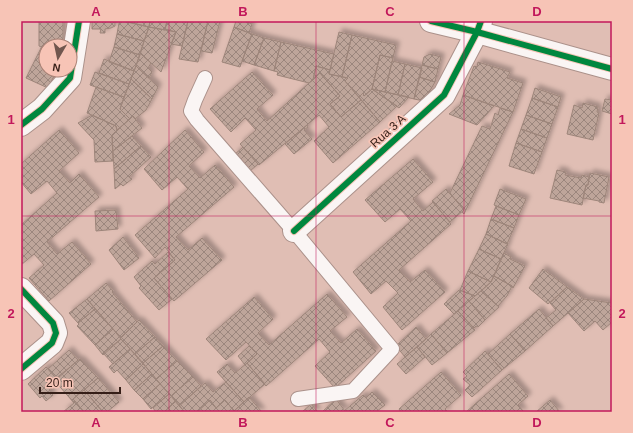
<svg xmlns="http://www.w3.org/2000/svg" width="633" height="433" font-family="Arial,sans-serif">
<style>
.building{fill:url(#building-cross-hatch);stroke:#9d857a;filter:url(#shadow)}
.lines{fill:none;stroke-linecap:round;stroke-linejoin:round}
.lane-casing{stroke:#ab918a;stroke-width:16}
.street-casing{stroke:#ab918a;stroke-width:24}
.secondary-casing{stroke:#ab918a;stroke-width:24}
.lane{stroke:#faf5f4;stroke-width:14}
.street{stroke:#faf5f4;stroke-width:22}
.secondary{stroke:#faf5f4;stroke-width:22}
.cycleway-casing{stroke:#f7c4b6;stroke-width:8}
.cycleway{stroke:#00873e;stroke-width:6}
.grid{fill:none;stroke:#c2185b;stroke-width:1;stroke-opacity:0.55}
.labels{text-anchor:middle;stroke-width:3.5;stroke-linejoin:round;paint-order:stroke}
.street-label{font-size:12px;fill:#351e17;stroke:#f7c4b6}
.neatline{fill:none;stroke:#c2185b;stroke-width:1.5}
.grid-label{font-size:13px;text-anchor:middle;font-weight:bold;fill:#c2185b}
</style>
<defs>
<pattern id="building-cross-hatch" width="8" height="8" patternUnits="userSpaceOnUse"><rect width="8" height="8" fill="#bea59a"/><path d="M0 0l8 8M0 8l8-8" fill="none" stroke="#9b867d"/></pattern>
<filter id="shadow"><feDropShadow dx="3.5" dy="-3.5" stdDeviation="2" flood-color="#0004"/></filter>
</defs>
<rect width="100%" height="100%" fill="#e0beb4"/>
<path class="building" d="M39 21H63V37L62 46H46V49L39 46Z
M92 21H115V26L111 28 105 29V33H100L101 29H92Z
M122 21 149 27 144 41 117 34 119 23Z
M125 21H150L149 27Z
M150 21H167L165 30 149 27Z
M167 21H188L182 46 171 44 176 32 165 29Z
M188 21H208L198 62 179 59Z
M208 21H220L212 53 201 51Z
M236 21H244L252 24 249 33 234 27Z
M149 27 176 32 161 72 140 53Z
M234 27 252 34 240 67 222 62Z
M339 32 352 35 342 77 329 74Z
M117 34 144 41 140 55 114 47Z
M252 34 264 38 254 65 242 61Z
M352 35 396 45 393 58 380 55 372 89 364 96 363 93 359 97 345 81 348 78 342 77Z
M264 38 281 42 274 71 254 65Z
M281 42 334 54 330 70 316 66 313 80 309 83 277 75 278 72 274 71Z
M42 46 46 49V70H57L48 88 26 78Z
M114 47 140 55 134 71 109 62Z
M140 53 151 63 148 68 152 72 149 78 136 66Z
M430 54 441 57 438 69 422 65 424 57Z
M380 55 393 58 385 92 372 89Z
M104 59 134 71 129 84 99 73Z
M392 61 405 64 398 95 385 92Z
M478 62 510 72 507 78 523 83 513 112 463 95 474 66 477 67Z
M405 64 422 68 414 99 398 95Z
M422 65 438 69 435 82 419 77Z
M136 66 158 87 152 99 131 79Z
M316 66 330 70 329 74 348 78 345 81 361 100 341 117 330 104 340 96 320 73 313 80Z
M95 72 129 84 124 97 90 85Z
M252 72 273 95 257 109 267 121 320 73 340 96 330 104 341 117 361 100 380 122 333 163 314 141 329 127 319 115 259 165 240 144 256 130 245 118 231 132 210 109Z
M419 77 435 82 424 101 414 99Z
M131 79 152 99 146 110 135 119 133 116 130 119 120 109Z
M96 87 124 97 120 109 130 119 117 130 116 126 87 113Z
M535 88 561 97 558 107 532 98Z
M372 89 385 92 409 97 399 108Z
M372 89 397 106 380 122 359 97 363 93 364 96Z
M463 95 494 106 477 125 449 114 460 105Z
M532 98 558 107 552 124 526 115Z
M605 99 612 100V114L602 111Z
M583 103 598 107 597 112 599 113 593 140 567 134 574 105 582 108Z
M500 108 513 112 464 214 462 212 464 210 450 193 482 126 490 129 495 113 498 115Z
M92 115 116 126 117 130 112 135 113 161 95 162 94 140 78 123Z
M526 115 552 124 547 138 521 129Z
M133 116 142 128 113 151 112 135Z
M307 125 308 127 304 130 312 139 294 154 285 144Z
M521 129 547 138 542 152 516 143Z
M59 130 79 153 59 171 70 183 79 174 99 197 47 242 57 254 72 242 91 264 49 301 29 278 44 265 34 254 21 265V225L57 193 47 181 31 194 21 182V164Z
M185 130 204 152 189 166 200 178 215 165 234 187 176 237 188 250 202 238 222 260 174 301 154 278 175 260 165 247 155 258 135 235 188 189 177 177 162 190 144 169Z
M132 136 141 146 114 169 113 151Z
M516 143 542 152 534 174 509 166Z
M141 146 151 157 129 177 132 179 123 186 121 184 115 189 114 169Z
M243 147 258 164 249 172 234 155Z
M413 159 433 182 413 199 423 211 433 202 451 224 399 270 410 282 425 270 445 292 402 330 383 307 398 293 386 281 371 294 353 272 411 221 400 209 385 222 365 200Z
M557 170 566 172 565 175 581 178 582 175 589 177 588 185H586L582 205 550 198Z
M590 173 609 177 604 203 599 202V201L583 198 586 185H588Z
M446 189 464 210 450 222 432 201Z
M500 189 526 199 519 215 494 205Z
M496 206 519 215 514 228 491 219Z
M116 210 118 229 96 231 95 211Z
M491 219 514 228 507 244 486 234Z
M486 234 508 244 501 259 479 249Z
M123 237 139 258 124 270 109 250Z
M479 249 501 259 491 282 468 271Z
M168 252 175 260 154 278 172 299 159 310 139 288 141 286 134 277 152 261 155 264Z
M504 253 511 257 510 259 525 266 513 288 512 286 494 276Z
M543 269 567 287 548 304 529 288Z
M468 271 491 282 475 296 460 290Z
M494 276 512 286 507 296 498 306 481 291 491 282Z
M106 283 113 291 112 292 137 322 121 338 87 299Z
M567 287 584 299 553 326 546 318 556 310 550 303Z
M459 290 475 296 454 314 444 304Z
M481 291 499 307 485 320 469 301Z
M327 294 347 317 330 331 341 343 357 329 376 351 335 388 315 366 330 352 319 339 266 386 247 363 257 354 246 342 226 360 206 339 254 297 273 319 258 333 269 345Z
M87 299 95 309 78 323 69 313Z
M584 299 612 303V322L603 330 595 321 584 331 568 313Z
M469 301 485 320 478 327 476 326 474 328 458 311Z
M95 309 113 329 95 345 77 326 79 324 78 323Z
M539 309 553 326 525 351 510 334Z
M458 311 475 330 447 353 431 334Z
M139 320 155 337 135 354 120 338Z
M416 327 426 339 405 357 396 346Z
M113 329 121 339 103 355 95 345Z
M431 334 447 353 432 365 417 347Z
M510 334 525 351 502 370 488 354Z
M155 337 163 346 143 363 135 354Z
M121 339 130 349 113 364 103 353Z
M163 346 177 361 156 379 143 363Z
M249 346 257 354 245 365 238 356Z
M417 347 425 357 406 374 397 364Z
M130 349 143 364 126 380 117 370 114 373 109 367Z
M69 350 78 360 57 379 48 369Z
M485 351 502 370 472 397 465 390 470 385 463 379 467 376 463 372Z
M80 359 98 378 73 399 75 401 74 403 54 380Z
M177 361 193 377 171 396 156 379Z
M247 363 265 384 244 402 217 372 227 364 235 373Z
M143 364 152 374 134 390 126 380Z
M46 367 57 379 54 380 57 384 49 390 53 395 46 401 42 396 40 398 28 384Z
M441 372 461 395 445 409 448 412H401L399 409Z
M152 374 160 384 143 399 134 390Z
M509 374 528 396 518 405 524 412H466Z
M193 377 201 386 179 406 171 396Z
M98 378 119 402 107 412H103L84 390Z
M226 382 244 402 234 411 225 400 216 408 210 400 197 412H185L179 406 205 383 213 392Z
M160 384 169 394 151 409 143 399Z
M84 390 103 412H84L73 399Z
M372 392 385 405 376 412 344 411 363 395 366 398Z
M169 394 176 401 164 412H156L153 408Z
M249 397 262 412H233L234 411Z
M336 399 345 411 344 412H322Z
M210 400 216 408 225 400 234 411 233 412H197Z
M550 400 560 412H536Z
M75 401 84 412H63L74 403Z
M176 401 183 410 181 412H164Z
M311 404 318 412H302Z"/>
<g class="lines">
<g class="lane-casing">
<path id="lane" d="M205 78 195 100 191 111 197 120 294 231 392 349 353 391 298 399"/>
</g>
<g class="street-casing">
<path id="street" d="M21 125 42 109 70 78 79 21
M294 231 444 95 477 32 481 21
M21 289 53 323 56 333 52 343 21 369"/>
</g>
<g class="secondary-casing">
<path id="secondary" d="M431 21 477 32 612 69"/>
</g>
<use href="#lane" class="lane"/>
<use href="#street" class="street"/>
<use href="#secondary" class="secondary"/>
<g class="cycleway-casing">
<path id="cycleway" d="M431 21 477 32 612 69
M21 125 42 109 70 78 79 21
M294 231 444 95 477 32 481 21
M21 289 53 323 56 333 52 343 21 369"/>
</g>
<use href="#cycleway" class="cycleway"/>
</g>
<path class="grid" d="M169 21V412M316 21V412M464 21V412M21 216H612"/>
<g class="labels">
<g class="street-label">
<text transform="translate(388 131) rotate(-42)" y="4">Rua 3 A</text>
</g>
</g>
<rect width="633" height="433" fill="none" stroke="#f7c4b6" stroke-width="44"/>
<g transform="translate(58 58) rotate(189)"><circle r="19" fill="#f7c4b6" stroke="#a98276"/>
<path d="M0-3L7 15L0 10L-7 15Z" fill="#71564e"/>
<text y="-6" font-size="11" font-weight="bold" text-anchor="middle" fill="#351e17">N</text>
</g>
<path d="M40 387v6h80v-6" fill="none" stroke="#351e17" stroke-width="2"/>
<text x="46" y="387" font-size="12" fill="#351e17" stroke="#f7c4b6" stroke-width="3" paint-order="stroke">20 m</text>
<rect x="22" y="22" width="589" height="389" class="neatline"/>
<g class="grid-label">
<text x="96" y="16">A</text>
<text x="243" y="16">B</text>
<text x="390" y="16">C</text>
<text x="537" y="16">D</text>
<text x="11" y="124">1</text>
<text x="622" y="124">1</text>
<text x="11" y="318">2</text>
<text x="622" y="318">2</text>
<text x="96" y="427">A</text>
<text x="243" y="427">B</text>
<text x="390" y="427">C</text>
<text x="537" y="427">D</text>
</g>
</svg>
